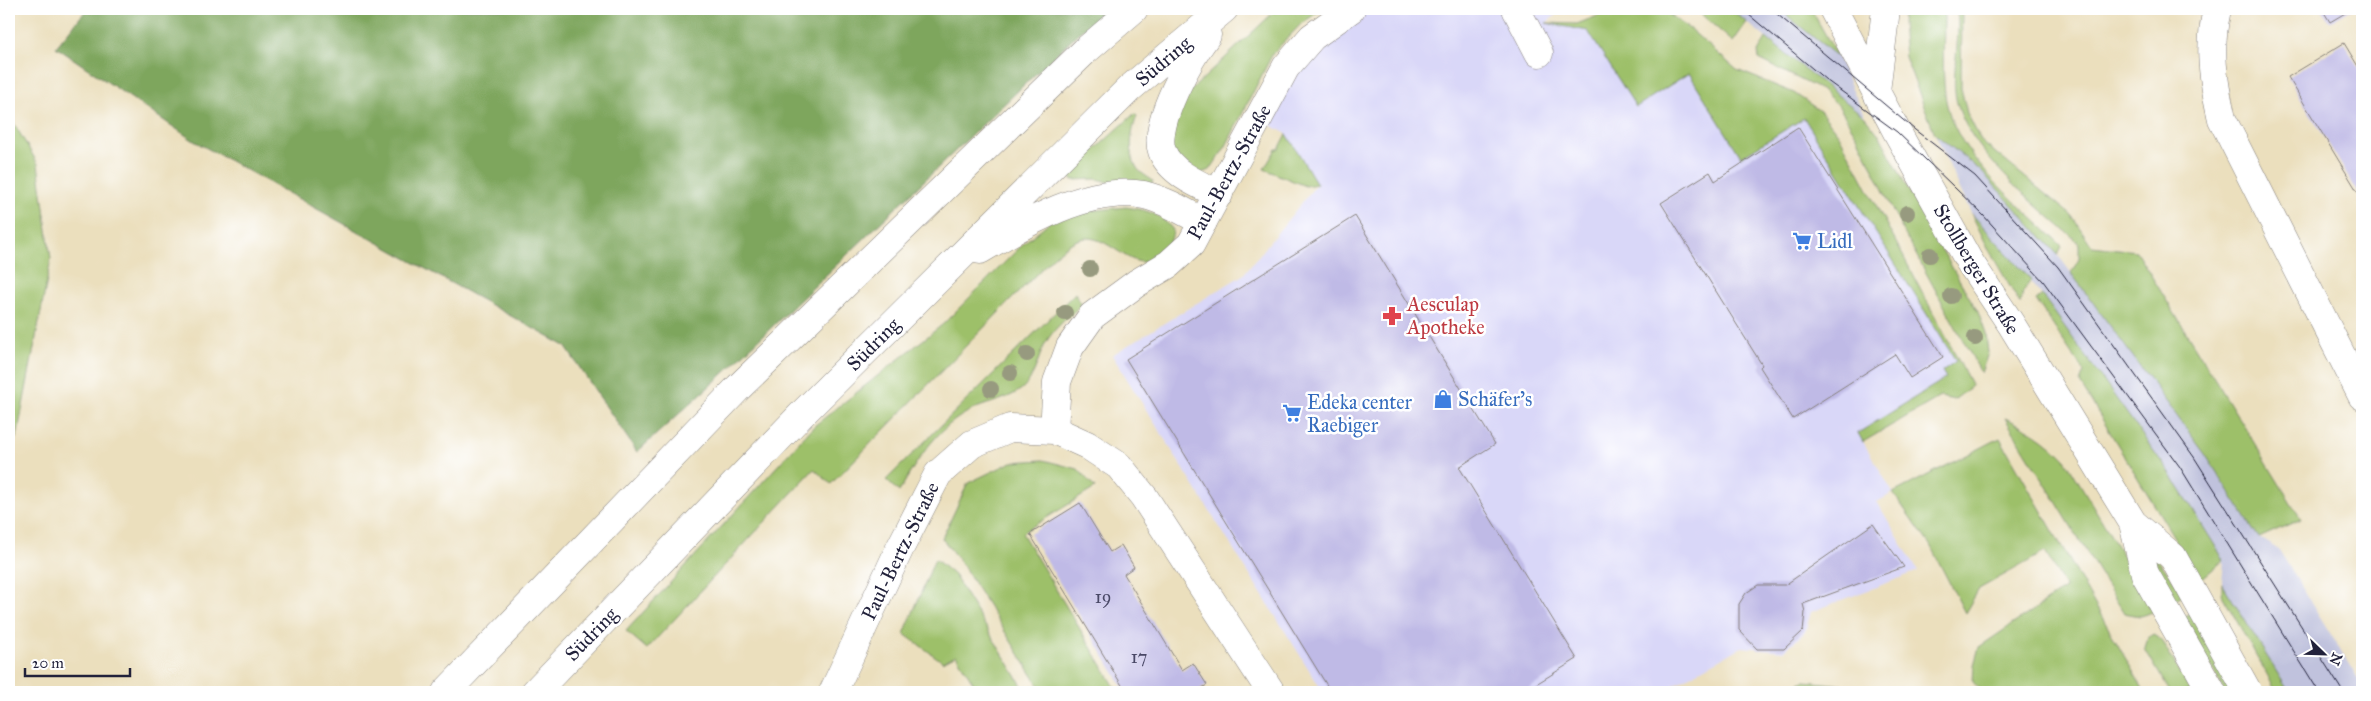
<svg xmlns="http://www.w3.org/2000/svg" width="2371" height="701" font-family="'IM FELL Great Primer',serif">
<style>
.built{fill:#d9d7f8}
.industrial{fill:#c0c2dd}
.green{fill:#9dc069;stroke:#607152}
.forest{fill:#7ea65d;stroke:#50644c}
.building{fill:#bfbae6}
.lines{fill:none;stroke-linecap:round;stroke-linejoin:round}
.minor-casing{stroke:#86807c;stroke-width:29}
.secondary-casing{stroke:#86807c;stroke-width:29}
.primary-casing{stroke:#86807c;stroke-width:29}
.minor{stroke:#fff;stroke-width:28}
.secondary{stroke:#fff;stroke-width:28}
.primary{stroke:#fff;stroke-width:28}
.tram{stroke:#22223b;stroke-width:1}
.tree{fill:#979a7f}
.labels{text-anchor:middle;stroke-width:5;stroke-linejoin:round;paint-order:stroke}
.number-label{font-size:18px;fill:#494866}
.street-label{font-size:20px;fill:#22223b;stroke:#fff}
.shop-label{font-size:20px;fill:#366cbe;stroke:#fff;text-anchor:start}
.health-label{font-size:20px;fill:#be3a42;stroke:#fff;text-anchor:start}
</style>
<rect width="100%" height="100%" fill="#fff"/>
<filter id="ink" filterUnits="userSpaceOnUse"><feTurbulence type="fractalNoise" baseFrequency=".02" numOctaves="2"/><feDisplacementMap in="SourceGraphic" scale="10" xChannelSelector="R" yChannelSelector="G"/><feConvolveMatrix kernelMatrix="1 2 1 2 8 2 1 2 1" color-interpolation-filters="sRGB"/></filter>
<filter id="wash" filterUnits="userSpaceOnUse"><feTurbulence type="fractalNoise" baseFrequency=".0096" numOctaves="4" result="noise"/><feDisplacementMap in="SourceGraphic" scale="20" xChannelSelector="R" yChannelSelector="G"/><feGaussianBlur stdDeviation="1.12" result="paint"/><feColorMatrix in="noise" values="0 0 0 0 0 0 0 0 0 0 0 0 0 0 0 0 0 1.4 0 .05"/><feComposite in="paint" operator="in"/></filter>
<g filter="url(#wash)">
<rect width="100%" height="100%" fill="#ebdfbd"/>
<path class="built" d="M1351 9H1548L1556 15 1546 23 1588 31 1636 107 1689 73 1741 157 1804 118 1957 362 1946 378 1858 433 1893 493 1877 502 1918 571 1811 612 1805 632 1784 651 1742 647 1661 692H1323L1112 355 1243 275 1317 184 1287 134 1259 119Z"/>
<path class="industrial" d="M1730 9H1779L1838 57 1865 117Z
M1935 134 1980 170 2058 255 2205 454 2259 538 2279 550 2362 685V692H2289L2222 583 2224 560 2171 475 2042 295 1971 213Z"/>
<path class="green" d="M1277 9H1323L1302 23 1273 53 1226 146 1210 170 1194 175 1156 149 1188 93Z
M1615 9 1663 10 1691 30 1737 70 1794 93 1820 111 1839 135 1972 386 1954 400 1940 397 1863 442 1858 433 1946 378 1942 371 1956 361 1804 118 1741 157 1689 73 1636 107 1588 31 1546 23 1577 24Z
M1695 9H1730L1747 22 1733 42Z
M1794 9H1811L1838 57 1786 15Z
M1904 9H1942L1944 13C1944 39 1942 67 1945 94 1952 155 2021 205 2062 246L2058 255 1980 170 1935 134 1905 57 1902 23Z
M1956 9H1962L1961 88 1967 113 1981 141 2071 215 2092 246 2136 251 2301 519 2259 538 2205 454 2071 273 2079 259V243C2039 206 1962 149 1955 93 1952 70 1962 29 1956 9Z
M1766 38 1865 117 1880 136 1925 221 1978 312 1986 334 1988 353 1981 373 1902 229 1857 136 1838 105 1823 91 1759 59 1758 52Z
M1134 114 1137 116C1131 132 1128 152 1137 168 1140 173 1148 177 1153 181L1148 191 1096 179 1072 180 1067 175Z
M9 115 38 164 51 259 17 437 9 444Z
M1287 134 1317 184 1305 186 1264 169 1276 149H1279Z
M1126 207C1146 210 1160 213 1173 230 1172 241 1168 248 1159 256 1134 277 1113 237 1086 238 1073 239 1063 249 1053 257L831 484 814 469 647 649 626 631 814 426 942 325 1025 242 1059 214Z
M1971 213 2031 280 2023 292 2020 304 1989 250Z
M1075 293 1081 305C1068 317 1054 328 1045 344 1037 359 1036 375 1023 388 1010 399 990 402 974 409 937 426 918 459 899 492L886 480Z
M2042 295 2171 475 2224 560 2200 580 2080 383 2084 372 2036 300Z
M2005 418C2030 429 2046 439 2065 459L2156 611 2140 616 2124 613Z
M2000 438 2135 675 2145 692H1982L1973 682 1974 665 1979 647 2066 588 2045 552 1979 589 1965 613 1930 545 1893 493Z
M1043 460 1078 469 1095 488 1022 533 1118 692H1043L964 567 942 538 968 483 1012 462Z
M2152 552 2184 594 2174 600 2156 569Z
M935 559 954 575 1026 692H979L956 655 943 662 904 634Z
M2222 583 2289 692H2277L2222 595Z
M2194 612 2239 692H2225L2184 618Z
M2155 634 2162 642 2191 692H2170L2145 649 2148 637Z
M1805 681 1910 692H1911H1775Z"/>
<path class="forest" d="M87 9H1107L1073 38 723 374 637 452 565 346 194 141 56 47Z"/>
<g id="blocks">
<path class="building" d="M2322 9H2352L2330 22Z
M2344 43 2362 73V199L2288 77Z
M1798 127 1943 357 1910 378 1895 354 1793 419 1760 367 1762 365 1661 203 1710 172 1715 181Z
M1355 216 1495 444 1459 467 1577 659 1523 692H1331L1126 359Z
M1080 503 1110 552 1121 545 1134 567 1124 574 1182 670 1193 663 1207 685 1195 692H1126L1030 534Z
M1873 524 1904 567 1803 604 1805 612 1803 631 1784 649H1757L1739 630V604L1746 593 1758 585H1785Z"/>
</g>
</g>
<g filter="url(#ink)">
<use href="#blocks" fill-opacity="0" stroke="#86807c" stroke-width="1"/>
<g class="lines">
<g class="minor-casing">
<path id="minor" d="M1516 9 1539 53
M2217 9C2208 49 2213 80 2222 119L2362 396
M1054 430 1057 382 1070 347 1092 316 1137 283 1169 264 1191 244 1286 67 1312 37 1351 9
M833 692 900 548 938 474 972 444 1010 428 1054 430 1087 445 1119 466 1144 497 1271 692"/>
</g>
<g class="secondary-casing">
<path id="secondary" d="M1833 9 1897 132 1969 261 2011 324 2133 523 2173 557 2248 692
M1876 91 1886 9
M2133 523 2145 574 2212 692"/>
</g>
<g class="primary-casing">
<path id="primary" d="M1207 35C1191 56 1152 124 1162 151 1170 173 1200 185 1219 194
M980 250C1025 223 1090 185 1144 195 1165 200 1185 212 1203 222
M446 692 739 387 1085 51 1134 9
M535 692 803 413 943 274 1129 89 1224 9"/>
</g>
<use href="#minor" class="minor"/>
<use href="#secondary" class="secondary"/>
<use href="#primary" class="primary"/>
<path class="tram" d="M1742 9 1826 80 1897 132 1983 215 2043 281 2180 467 2319 692
M1771 9 1915 130 1975 176 2058 267 2194 457 2343 692"/>
</g>
<g class="tree">
<circle cx="1907" cy="213" r="8"/>
<circle cx="1930" cy="255" r="8"/>
<circle cx="1090" cy="269" r="8"/>
<circle cx="1951" cy="296" r="8"/>
<circle cx="1065" cy="313" r="8"/>
<circle cx="1975" cy="338" r="8"/>
<circle cx="1027" cy="354" r="8"/>
<circle cx="1010" cy="373" r="8"/>
<circle cx="991" cy="389" r="8"/>
</g>
</g>
<defs>
<g id="supermarket-bare" transform="scale(1.5)"><path d="M-6-5.5h2.5l.6 2H6L4.5 2H-2.5L-4.4-4H-6ZM-1.5 3.2a1.3 1.3 0 1 0 .1 0ZM3 3.2a1.3 1.3 0 1 0 .1 0Z" fill="#3f7fe0" stroke="#fff" stroke-width="2.5" paint-order="stroke"/></g>
<g id="pharmacy-bare" transform="scale(1.5)"><path d="M-2-6h4v4h4v4h-4v4h-4v-4h-4v-4h4Z" fill="#e0444e" stroke="#fff" stroke-width="2.5" paint-order="stroke"/></g>
<g id="shop-bare" transform="scale(1.5)"><path d="M-5-2.5h2.3a2.7 3.5 0 0 1 5.4 0H5L5.5 6h-11ZM-1.5-2.5h3a1.5 2.3 0 0 0-3 0Z" fill="#3f7fe0" stroke="#fff" stroke-width="2.5" paint-order="stroke"/></g>
</defs>
<g fill-rule="evenodd">
<use href="#supermarket-bare" x="1802" y="241"/>
<use href="#pharmacy-bare" x="1392" y="316"/>
<use href="#shop-bare" x="1443" y="399"/>
<use href="#supermarket-bare" x="1292" y="413"/>
</g>
<g class="labels">
<g class="number-label">
<text x="1103" y="603">19</text>
<text x="1139" y="663">17</text>
</g>
<g class="street-label">
<text transform="translate(1163 61) rotate(-40)" y="7">Südring</text>
<text transform="translate(1229 172) rotate(-61)" y="7">Paul-Bertz-Straße</text>
<text transform="translate(1977 269) rotate(59)" y="7">Stollberger Straße</text>
<text transform="translate(873 344) rotate(-45)" y="7">Südring</text>
<text transform="translate(900 551) rotate(-64)" y="7">Paul-Bertz-Straße</text>
<text transform="translate(591 634) rotate(-46)" y="7">Südring</text>
</g>
<g class="shop-label">
<text x="1817" y="248">Lidl</text>
<text x="1458" y="406">Schäfer's</text>
<text x="1307" y="409">Edeka center<tspan x="1307" dy="23">Raebiger</tspan></text>
</g>
<g class="health-label">
<text x="1407" y="311">Aesculap<tspan x="1407" dy="23">Apotheke</tspan></text>
</g>
</g>
<rect width="2371" height="701" fill="none" stroke="#fff" stroke-width="30"/>
<g transform="translate(2324 654) rotate(113)" stroke="#ffffff" stroke-width="4" paint-order="stroke">
<path d="M0-4L9 19L0 12L-9 19Z" fill="#22223b"/>
<text y="-8" font-size="14" font-weight="bold" text-anchor="middle" fill="#22223b">N</text>
</g>
<path d="M25 668v8h105v-8" fill="none" stroke="#22223b" stroke-width="2.5"/>
<text x="32" y="668" font-size="15" fill="#22223b" stroke="#ffffff" stroke-width="4" paint-order="stroke">20 m</text>
</svg>
